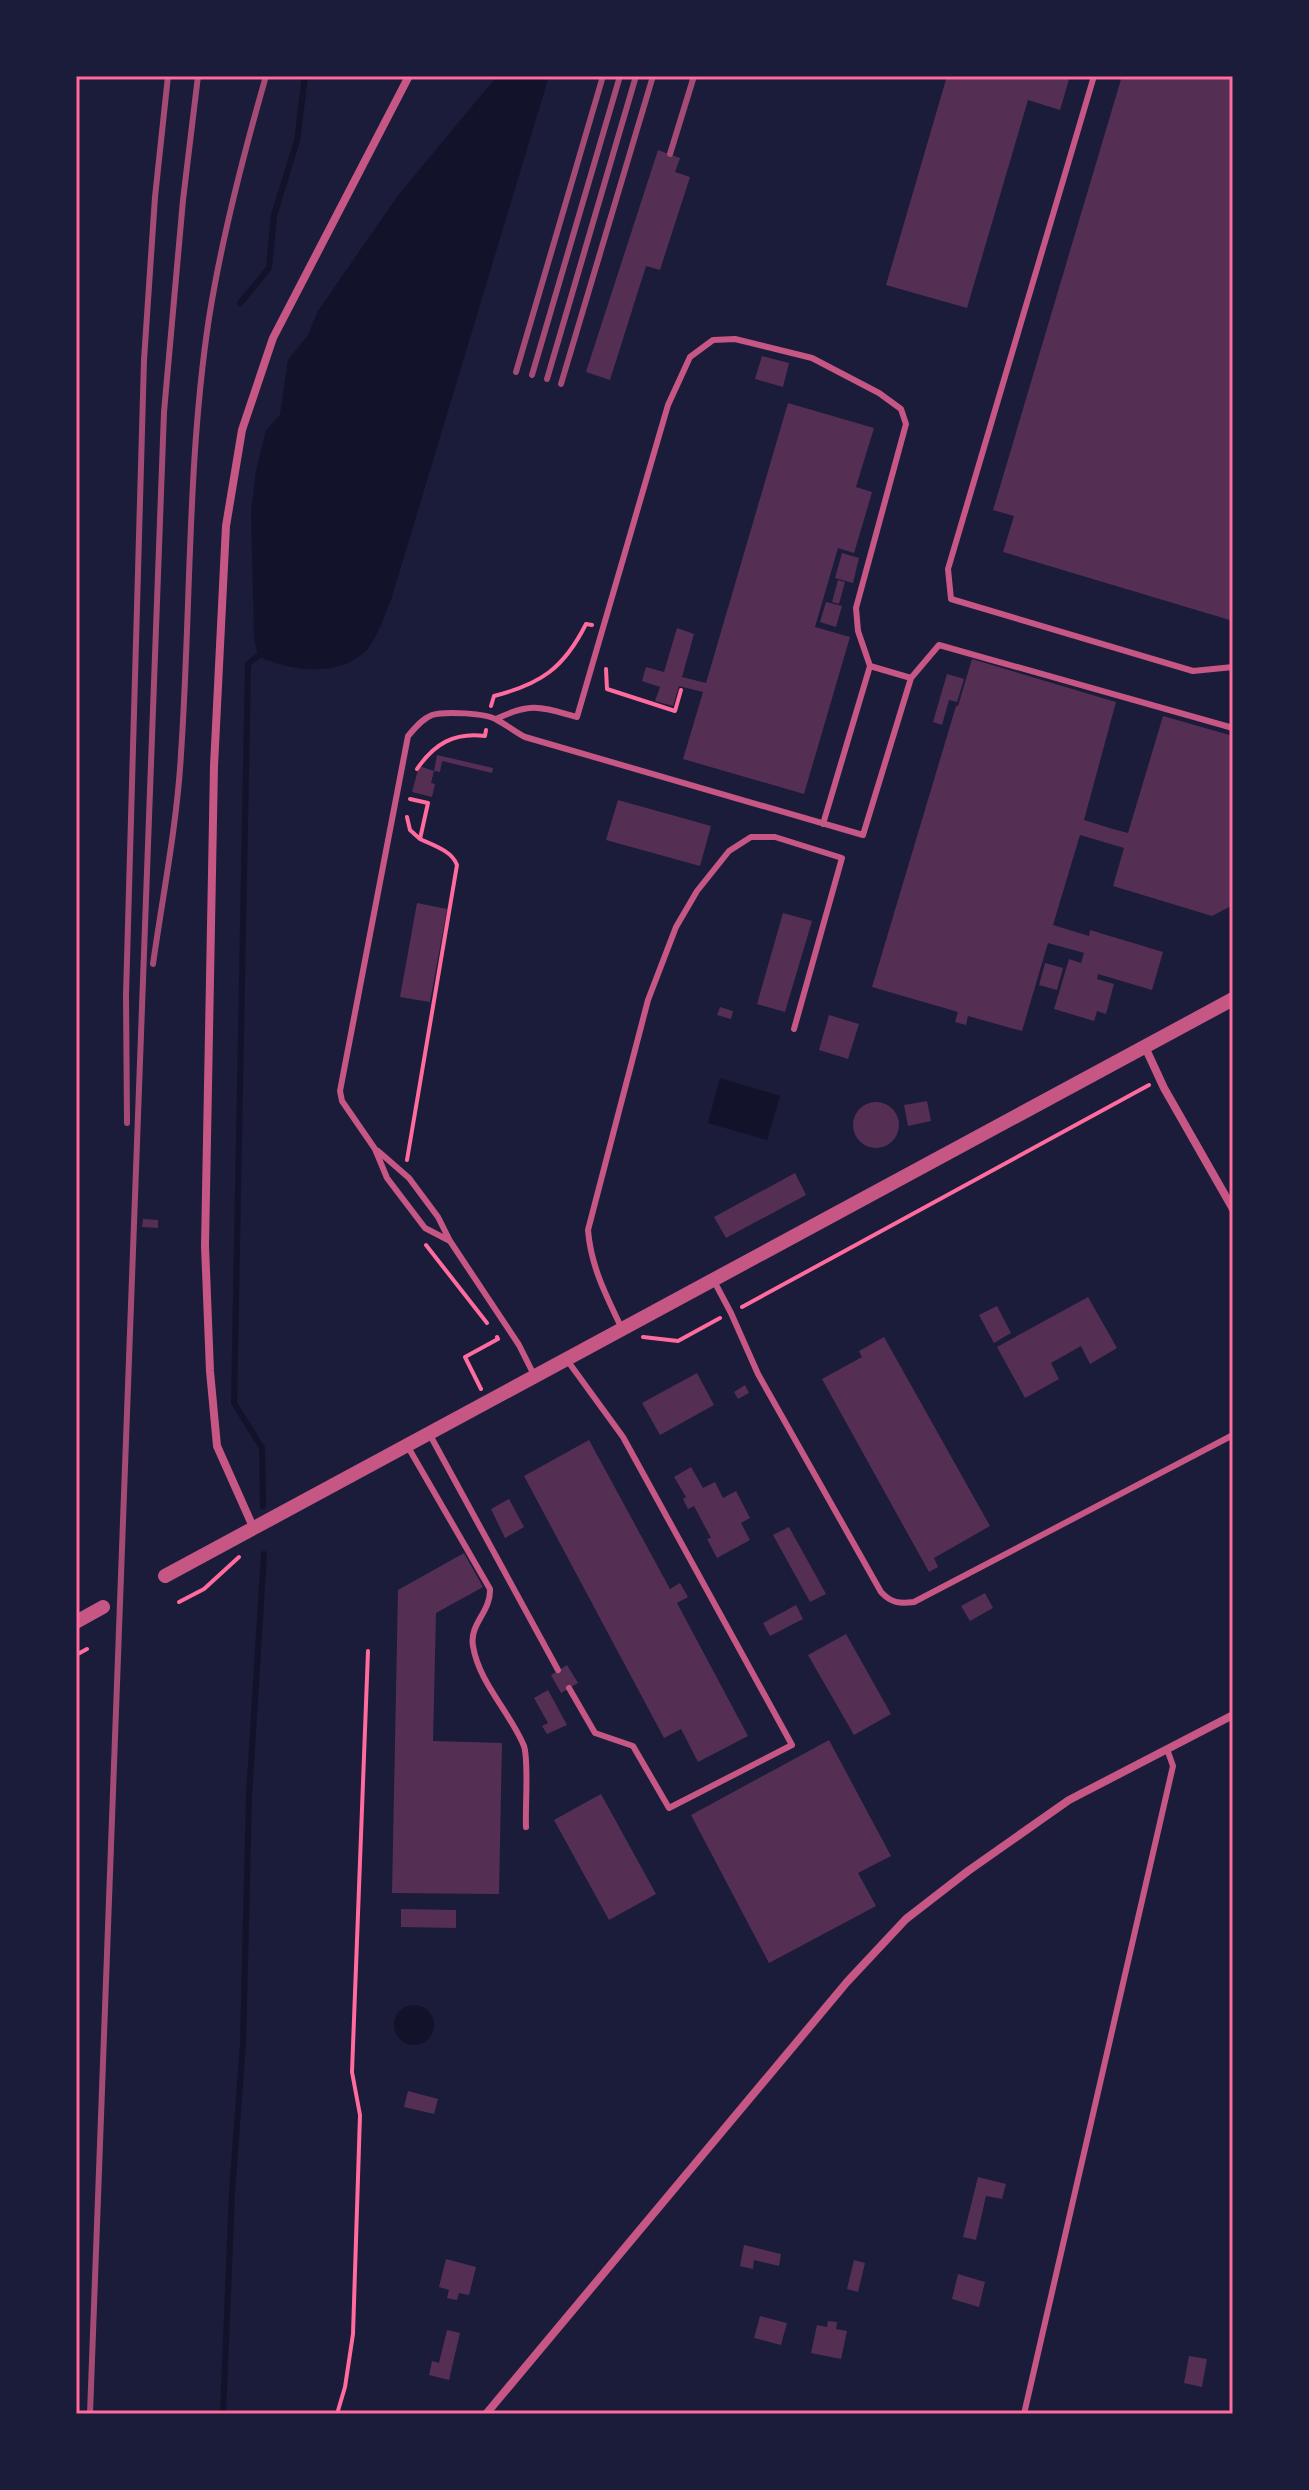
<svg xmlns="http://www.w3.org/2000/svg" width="1309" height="2490" font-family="Commissioner,sans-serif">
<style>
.water{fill:#12122b}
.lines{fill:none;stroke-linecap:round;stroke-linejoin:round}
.stream{stroke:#12122b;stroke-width:6}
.building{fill:#542f53}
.path{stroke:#ff6b9d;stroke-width:4}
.service{stroke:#c65784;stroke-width:6}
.minor{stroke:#c65784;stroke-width:8}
.tertiary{stroke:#c65784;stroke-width:14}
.rail{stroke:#a44b75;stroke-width:6}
.neatline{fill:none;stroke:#ff6b9d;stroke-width:3}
</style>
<rect width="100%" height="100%" fill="#1b1b3a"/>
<path class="water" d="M497 76H549L391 600C385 614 380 629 373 641 351 679 292 673 258 656L254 637 251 511 256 471 266 430 280 415 288 360 308 335 318 311 399 194Z
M720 1078 780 1096 767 1140 708 1123Z
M394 2025a20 20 0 1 1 40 0a20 20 0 1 1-40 0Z"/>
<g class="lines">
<path class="stream" d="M240 303 269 268 274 215 297 141 305 76
M258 656 248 664 234 1403 262 1448 263 1506
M223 2414 232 2192 243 2044 249 1796 264 1554"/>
</g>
<path class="building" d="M947 76H1070L1060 110 1028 100 967 308 886 285Z
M1122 76H1233V621L1003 552 1014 516 993 510Z
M658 150 680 158 675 172 690 177 660 270 646 266 610 380 586 372Z
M762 356 789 363 783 387 755 379Z
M788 403 874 428 856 487 872 492 871 496 854 553 838 548 815 627 850 637 804 794 683 759 703 692 679 686 673 706 655 701 660 687 642 681 646 667 664 672 677 628 694 634 682 677 706 683Z
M842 553 859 558 853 583 835 578Z
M838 580 845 582 839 604 832 602Z
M826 602 842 606 836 627 820 622Z
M972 659 1116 702 1084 820 1113 829 1128 833 1163 716 1233 736V905L1212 916 1113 886 1124 848 1080 835 1053 925 1089 936 1090 930 1163 952 1152 990 1098 974 1097 979 1114 984 1106 1014 1097 1011 1094 1021 1054 1009 1069 959 1081 963 1084 953 1048 943 1022 1031 968 1016 966 1025 955 1022 958 1012 872 987 956 706H958Z
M947 674 964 679 957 702 949 700 942 725 933 722Z
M437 755 493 768 492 773 442 761 440 772 434 771Z
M419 766 434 771 431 783 435 784 432 797 412 792Z
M618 800 711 826 700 866 606 840Z
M417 903 447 909 430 1002 400 997Z
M783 913 812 921 785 1012 757 1004Z
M1045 963 1063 968 1057 990 1039 985Z
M720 1007 733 1011 731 1019 717 1015Z
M829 1015 859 1024 848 1059 819 1050Z
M927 1101 931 1121 908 1126 904 1105Z
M853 1125a23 23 0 1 1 46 0a23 23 0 1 1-46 0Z
M795 1173 806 1195 726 1238 714 1217Z
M143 1219 158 1220V1228L142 1227Z
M1088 1297 1117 1348 1090 1364 1081 1346 1051 1363 1059 1379 1025 1398 997 1347Z
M997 1306 1011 1333 994 1343 979 1315Z
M884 1337 990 1526 934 1558 938 1567 929 1572 822 1379 862 1357 859 1351Z
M697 1373 714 1405 660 1435 642 1403Z
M745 1385 749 1393 738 1399 734 1392Z
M589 1440 670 1589 680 1583 688 1597 677 1603 748 1736 698 1762 681 1729 664 1738 524 1476Z
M691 1467 703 1488 715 1482 723 1498 736 1491 750 1518 741 1523 750 1540 717 1558 707 1539 711 1538 694 1506 688 1509 683 1499 686 1497 674 1477Z
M509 1499 524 1527 505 1538 491 1509Z
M789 1527 826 1594 810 1602 773 1535Z
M464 1553 483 1587 436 1613 433 1741 502 1743 499 1894 392 1893 398 1590Z
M985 1593 993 1608 970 1621 961 1606Z
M796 1605 803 1619 770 1636 763 1623Z
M846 1634 891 1714 854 1735 808 1655Z
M567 1665 578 1683 561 1693 551 1675Z
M548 1690 567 1725 547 1734 542 1726 548 1723 534 1698Z
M829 1740 891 1856 858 1873 876 1906 769 1963 691 1815Z
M601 1794 656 1894 609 1920 554 1820Z
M401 1909 456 1910V1928L401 1927Z
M408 2091 438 2099 434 2114 404 2107Z
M978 2177 1006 2184 1002 2199 986 2196 976 2240 963 2237Z
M744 2245 781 2254 779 2266 754 2260 753 2269 740 2266Z
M446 2259 476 2267 469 2295 459 2293 457 2300 447 2298 449 2290 439 2287Z
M854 2260 865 2263 858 2292 847 2289Z
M958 2274 985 2282 979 2307 952 2299Z
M760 2316 787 2323 781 2345 754 2338Z
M828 2321 837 2322 836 2329 847 2331 841 2359 811 2353 817 2325 827 2327Z
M447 2330 460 2333 449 2380 429 2375 432 2361 439 2363Z
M1189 2356 1207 2359 1202 2387 1184 2383Z"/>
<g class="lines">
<path class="path" d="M606 669 607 689 675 711 681 690
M491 706 494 696C541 684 564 668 586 624L592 625
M417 769C434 744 454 732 485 736L486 730
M407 817 410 830 420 839 428 803 410 799
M407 1160 457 865C452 851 433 845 420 839
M426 1245 487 1323
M742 1307 1149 1085
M643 1337 678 1341 720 1318
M481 1389 465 1357 498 1339 497 1337
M179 1602 204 1589 239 1557
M76 1655 87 1649
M337 2414 345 2387 353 2334 360 2115 352 2072 368 1651"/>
<path class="service" d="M1094 76 948 569 951 599 1193 671 1233 667
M870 666 911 678 939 645 1233 728
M496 719C532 702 540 707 577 717L668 405 690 357 713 340 735 339 812 358 879 393 901 409 906 424 856 608 858 631 870 666 823 824
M378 1151 409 1178 438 1217 450 1241 519 1345 535 1377
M450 1241 425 1228 387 1178 375 1149 342 1101 340 1091 408 736C415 728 422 719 432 715 445 711 486 713 497 720 507 725 515 732 525 737L863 835 911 678
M714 1281 731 1313 758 1374 881 1592C891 1603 900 1604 914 1602L1233 1435
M622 1329C606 1295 591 1267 588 1230L648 1000 676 927 697 891 729 851 751 837H775L842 858 794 1029
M567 1360 623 1437 792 1745 669 1808 633 1746 595 1733 569 1688
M430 1435 558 1670
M408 1447 490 1589C491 1612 469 1624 473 1646 479 1683 510 1712 524 1746 529 1761 525 1809 526 1827
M1024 2414 1173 1766 1167 1749"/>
<path class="minor" d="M1145 1047 1164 1088 1233 1209
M254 1529 217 1446 210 1371 205 1246 214 766 226 526 242 430 273 338 409 76
M486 2414 847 1982 906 1919 968 1871 1069 1800 1233 1715"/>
<path class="tertiary" d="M165 1576 1233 999
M76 1622 103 1607"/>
<path class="rail" d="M670 154 694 76
M516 372 603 76
M532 375 620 76
M547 379 636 76
M561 384 653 76
M153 964C163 894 177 824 181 754 191 609 187 462 209 318 222 236 243 156 266 76
M127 1123 126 995 144 360 155 197 168 76
M90 2414 164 412 183 200 198 76"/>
</g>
<rect width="1309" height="2490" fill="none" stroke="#1b1b3a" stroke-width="156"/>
<rect x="78" y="78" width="1153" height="2334" class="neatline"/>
</svg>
